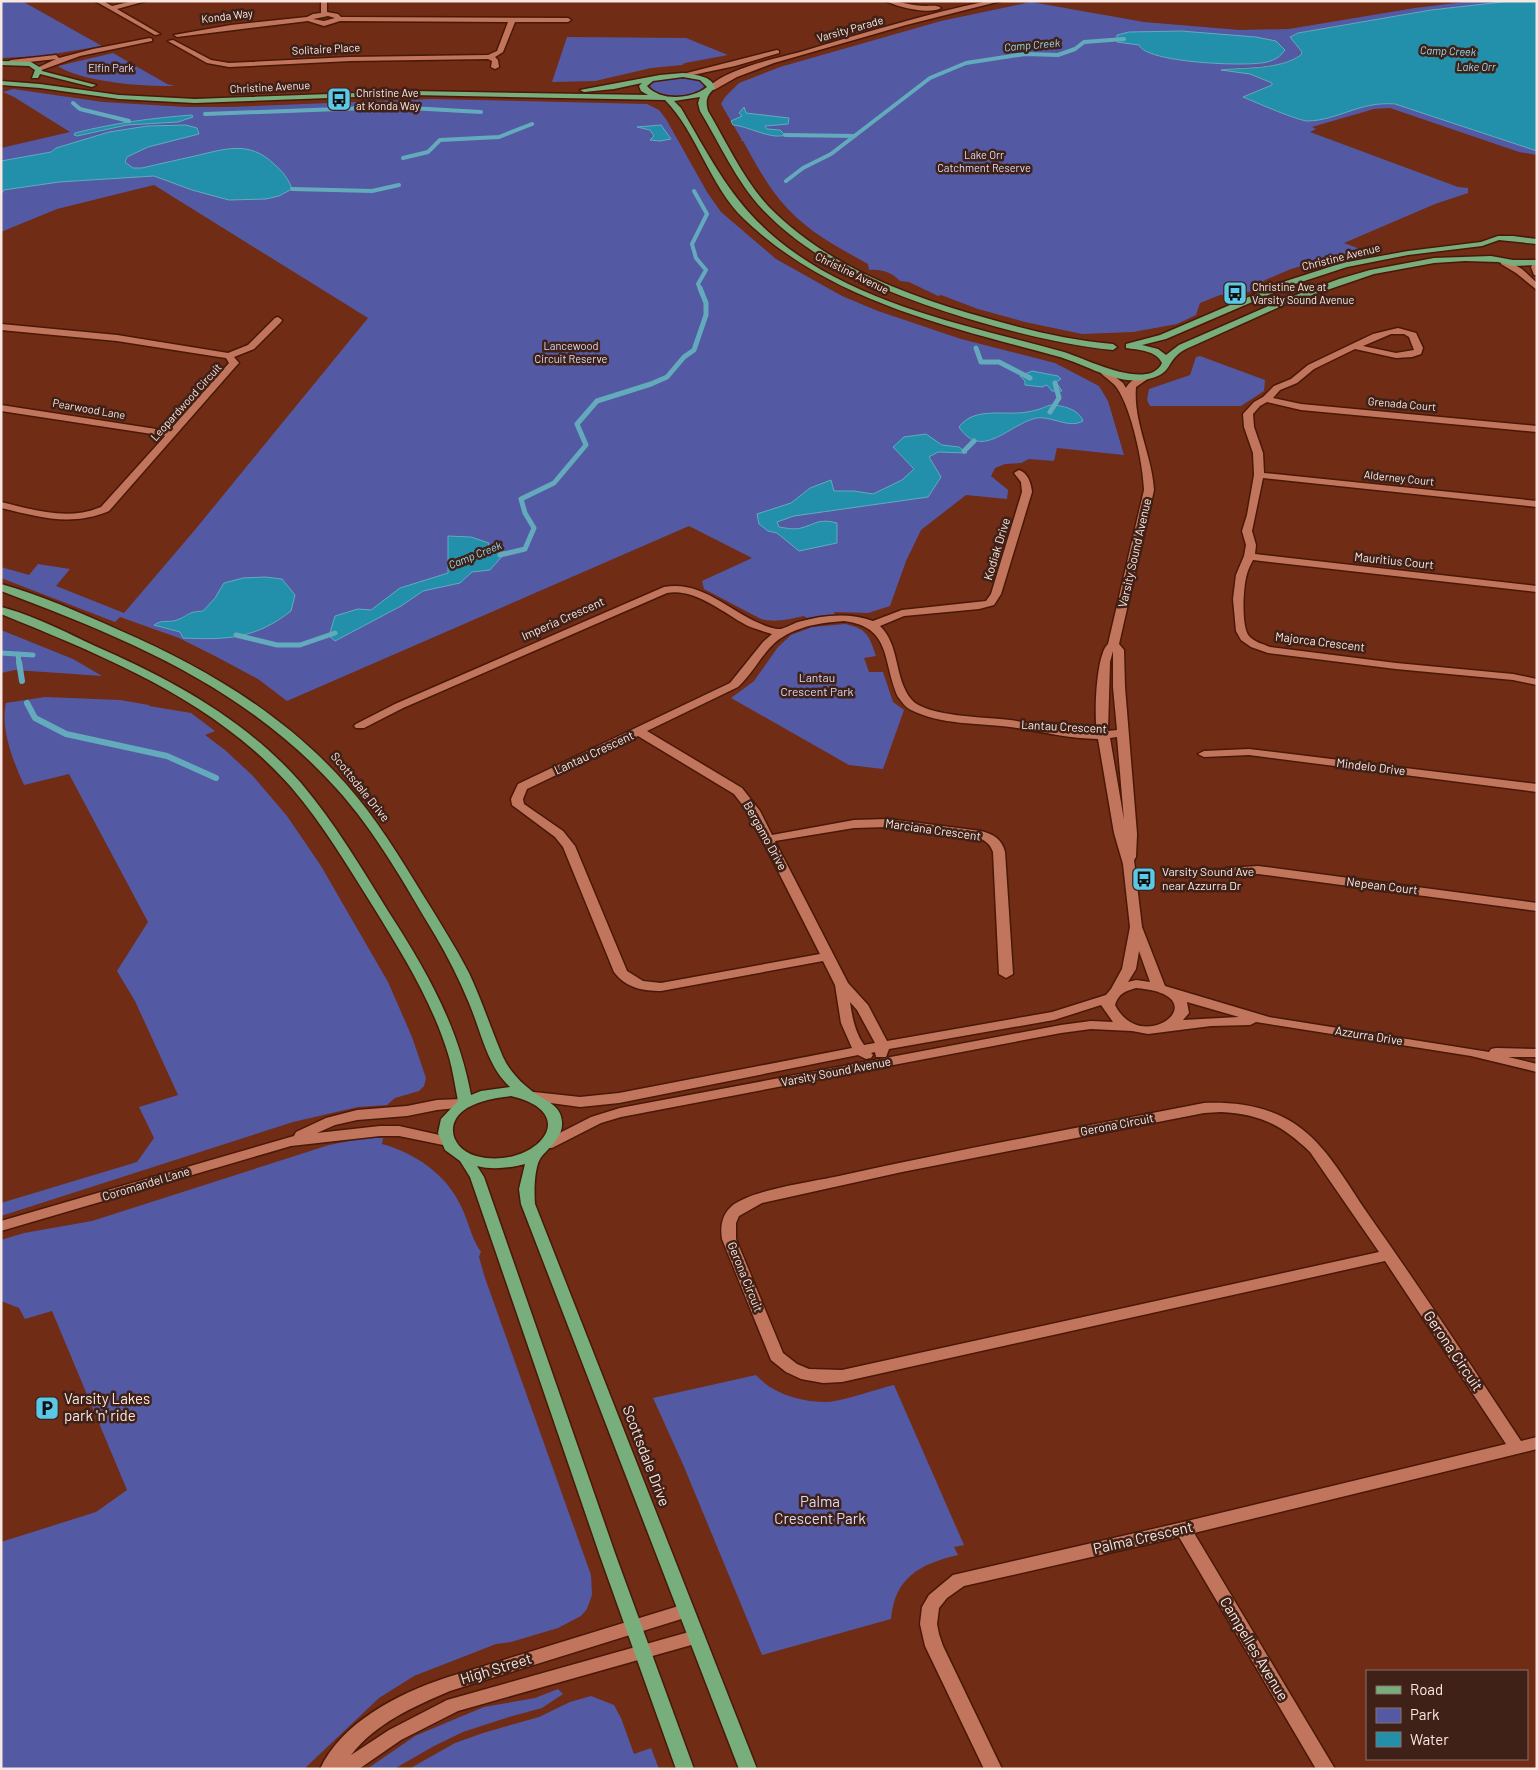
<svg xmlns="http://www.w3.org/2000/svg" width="1538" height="1770" font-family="Barlow,sans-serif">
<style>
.green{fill:#5459a4}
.water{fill:#2390ab;stroke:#63aabc}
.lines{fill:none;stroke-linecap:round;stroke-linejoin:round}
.stream-far2{stroke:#63aabc;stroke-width:4}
.stream-far1{stroke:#63aabc;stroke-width:5}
.stream{stroke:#63aabc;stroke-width:6}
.minor-casing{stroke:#4a1807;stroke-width:3}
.major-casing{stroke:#4a1807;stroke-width:3}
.minor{fill:#c1755d;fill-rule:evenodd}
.major{fill:#78ad7c;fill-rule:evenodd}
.labels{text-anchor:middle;stroke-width:5;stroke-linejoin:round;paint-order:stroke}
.far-street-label{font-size:11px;fill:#f9e8e2;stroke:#402117}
.far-water-label{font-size:11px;font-style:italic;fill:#93ddf3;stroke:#402117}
.far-park-label{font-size:11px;fill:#d8dcf9;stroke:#402117}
.far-poi-label{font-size:11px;fill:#f9e8e2;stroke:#402117;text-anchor:start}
.street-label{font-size:12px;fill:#f9e8e2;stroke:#402117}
.park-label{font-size:12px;fill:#d8dcf9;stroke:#402117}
.poi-label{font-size:12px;fill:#f9e8e2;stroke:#402117;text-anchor:start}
.near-street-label{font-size:15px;fill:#f9e8e2;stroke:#402117}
.near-poi-label{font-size:15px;fill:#f9e8e2;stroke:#402117;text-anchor:start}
.near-park-label{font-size:15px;fill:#d8dcf9;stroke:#402117}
</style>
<rect width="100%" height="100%" fill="#702c15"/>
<path class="green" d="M1 1H22L102 46 41 56 1 58Z
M1472 1H1511L1431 10 1298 33 1291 37 1302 52 1301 55C1278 70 1250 65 1224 70L1250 74 1272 83V85L1244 97 1360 107 1385 103 1406 106 1537 151V155L1519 152 1390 108 1374 109 1312 127 1316 129 1310 132 1458 187 1468 188V193L1435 204 1344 243 1365 251 1339 255 1291 269 1265 280 1249 292 1220 295 1200 303 1196 315 1177 324 1133 332 1082 334 1025 322 978 309 941 295 938 296 909 282 900 281C891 272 882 269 869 270L868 264C837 247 803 229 780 200 766 183 754 161 743 141H740L742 140 721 104 725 97 739 83 780 67 941 21 1031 2 1144 22 1240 30 1289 29 1415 8Z
M567 37 686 38 728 55 685 63 682 65 651 68 595 81 552 82Z
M113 53 167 84 175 86C147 87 80 82 58 66Z
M679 77 696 79 703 83 704 87C692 98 662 99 650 87L651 83 657 80Z
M13 89 103 102 186 107H229L431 99 647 104 659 110 666 119 707 192 721 212 776 259 842 296 878 311 961 339 1055 363 1099 386 1108 401 1124 455 1057 448 1054 461 1029 459 1021 463 1005 464 995 468 991 476 1008 490 1007 499 966 495 921 530 906 561 890 606 868 613 834 612 835 615 808 619 804 616C789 619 776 623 761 619L704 589 702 581 752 558 689 526 287 701 258 679 215 656 179 638 120 617 115 622 1 578V567L29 575 38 564 70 569 56 586 124 613 194 531 368 318 154 185 57 209 1 232V148L70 132 14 97 3 92Z
M1200 356 1265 380 1264 391 1241 406H1150L1147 400 1149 389 1190 375 1196 357Z
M845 624C868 629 869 636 876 656L864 658 869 672H883L893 702 904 710 883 769 849 765 731 698 754 681 778 647 791 635 812 627Z
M1 630 73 659 102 676 15 670 1 673Z
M45 697 120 700 149 705V706L191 713 215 731 205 735 225 750 253 776 287 816 321 866 388 982 412 1037 426 1078 424 1086 419 1091 395 1098 387 1105 358 1107 293 1122 1 1216V1203L137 1162 154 1138 139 1107 178 1095 135 1001 117 971 148 922 69 774 24 785C13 761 0 728 6 703Z
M365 1138H383L382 1144C415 1153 446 1174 461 1206 469 1222 471 1238 481 1252L479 1257 485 1278 591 1575 592 1595 587 1609 581 1616 558 1628 511 1642 496 1644 414 1676 379 1698 304 1769H1V1542L96 1512 127 1490 52 1311 25 1319 19 1308 1 1301V1240L24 1233 92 1221 329 1145Z
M756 1375C773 1394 801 1402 827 1402 843 1401 877 1389 894 1385L964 1545 954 1547 958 1555C920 1564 895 1577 891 1619L762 1655 682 1462 653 1398Z
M558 1689 563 1694 542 1708 509 1717 463 1732 434 1746 394 1769H367L415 1736 448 1722 484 1707 535 1698Z
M591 1696 614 1705 621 1718 634 1754 651 1748 659 1769H409L455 1743 483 1733 539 1717 570 1702Z"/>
<path class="water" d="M1511 1H1537V151L1395 104C1360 101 1339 120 1308 121 1298 121 1255 102 1243 97L1272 85V83L1250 74 1221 70C1247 67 1279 70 1301 55L1302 52 1290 37 1298 33 1431 10Z
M1181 31 1256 37 1276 41 1285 50C1280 57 1275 60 1267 62 1248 67 1146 63 1139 45L1117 42V35L1129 32Z
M744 107 746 113 789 118 788 124 765 126 767 129 780 130 785 135C771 140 748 126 733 125L731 121 742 116 739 113Z
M192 115 193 117 178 122 127 125 77 136 74 135 75 133C114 123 152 118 192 115Z
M186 125 197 128 199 134 148 147 127 157 125 162 133 168H142C159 164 177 160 195 156 225 149 249 140 274 164 283 172 288 178 292 189L279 196 266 199 229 200 192 190 154 176 59 182 4 190 1 194V161L51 152 56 148 109 132 147 126Z
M661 125 671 139 660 141 650 140 654 136 650 130 637 127Z
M1032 371 1058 376 1061 379 1056 382 1062 391H1052L1047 385 1042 387 1025 385V381L1020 376Z
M1050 405C1062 405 1079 409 1083 421 1069 429 1052 416 1037 418 1010 423 982 462 959 427 974 406 1006 416 1027 412 1035 411 1043 408 1050 405Z
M926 434 942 445 959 447 967 453 938 452 929 457 941 477 928 497 794 516 777 522 779 527C786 528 795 530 801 528 816 524 819 518 837 523V543L799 551 777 533 768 531 759 524 757 514 791 503 810 488 831 480 834 491H854L873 494 902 480 914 469 893 447 904 437Z
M448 536 471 537 489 543 486 552H506L490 570 472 572 460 583 423 591 401 606 335 641 329 636 335 616 358 609 371 610 400 588 448 573Z
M265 577 282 579 295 595 291 611C255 639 227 640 183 638L180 632 154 625C162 619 169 623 177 620 190 615 186 612 203 611L215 598 224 583 243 578Z"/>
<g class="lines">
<path class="stream-far2" d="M73 103 80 109 129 121
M205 114 392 107 481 112
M785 135 855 136
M403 158 428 152 440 140 499 137 532 124
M786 181 803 168 831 154 930 78 966 63 1025 54 1058 55 1075 49 1084 42 1124 39
M292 189 372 191 399 185
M694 191 707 214 692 244 696 258 706 270 698 284 701 290"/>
<path class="stream-far1" d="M976 348 981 362H999L1030 378
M1050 412 1059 398 1055 383
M964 451 974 441
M500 555 525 549 534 528 525 513 521 499 554 483 586 445 577 424 597 401 651 384 667 377 684 357 694 350 706 315V303L700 288
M236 635 277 645H300L335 633
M1 653 33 655
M18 654 19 663"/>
<path class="stream" d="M19 662 22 681
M27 703 35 718 66 734 167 756 216 778"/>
<g class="minor-casing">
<path id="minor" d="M95 1H103L112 6 133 1H146L117 9 160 34 155 35Z
M321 1H327V12L338 14 341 17 568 18 571 20 568 22H515L503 52 495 57 498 60 499 67 495 69 491 67 492 61 488 59 350 61 229 67 207 63 168 41 173 40 211 60 229 63 350 57 488 55 497 51 508 22 340 21 324 26 308 21 177 37 174 35 231 25 307 17 313 14 321 13ZM328 16 335 18 324 21 313 19Z
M886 1C900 1 912 6 926 6 932 6 937 5 941 8 930 15 897 7 886 1Z
M988 1H1001L906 25 774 63 737 77 714 90 707 88C731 66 777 59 807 50 867 32 926 14 988 1Z
M150 38 152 39V41L80 56 39 71 37 70V68L56 59 11 64 7 62 11 60 56 55 59 58 93 49Z
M777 50 779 51V53L735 66 683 77 679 75Z
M1504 259 1522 269 1537 283V290L1516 273 1501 264V260Z
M1534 262H1537V275H1534L1531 267Z
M278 317 282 320 281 322 254 349 234 357 239 363 237 365 109 511C70 527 40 517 1 508V502C35 510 68 521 101 507L165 436 1 411V405L169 431 229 363 226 358 219 357 117 341 1 330V324L117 335 228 353 248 345 275 318Z
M1398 328 1416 333 1423 348 1421 354 1412 357 1396 358 1355 349 1314 369 1297 383 1280 390 1273 398 1301 404 1537 426V432L1301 410 1267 402 1260 406 1253 414 1254 427 1263 453 1264 473 1537 501V507L1263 478 1252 531 1256 545 1255 554 1537 586V592L1253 560C1251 564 1248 569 1247 574 1243 586 1241 627 1249 636 1254 642 1263 644 1270 647L1396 663 1513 674 1537 679V685L1513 680 1396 669 1268 653 1251 647 1241 640 1236 631 1233 599 1236 575 1244 556 1246 545 1242 531 1247 515 1254 475 1253 453 1244 427 1243 414 1254 402 1263 397 1274 386 1291 379 1308 365 1373 334ZM1391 334H1404L1409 337 1414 350 1396 353 1363 346Z
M1105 369 1123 383 1126 388C1129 381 1142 373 1150 374L1152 376 1136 387C1133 422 1152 455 1154 490L1119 644 1124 650 1125 687 1137 834 1136 857 1134 860 1142 927 1165 986 1269 1017 1489 1052 1491 1049 1496 1048 1537 1049V1057H1508L1537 1064V1072L1471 1056 1256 1022 1250 1025 1211 1026 1148 1034 1132 1031 1091 1029 1061 1033 621 1117 601 1123 552 1148H542L540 1145 542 1142 591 1117 620 1108 1061 1025 1091 1021 1113 1022 1101 1005 1054 1020 889 1049 886 1057H876L875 1052 871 1053 873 1055 871 1058 866 1059 858 1055 619 1103 580 1107 529 1100 527 1097 529 1094 534 1092 580 1097 619 1093 852 1048 841 1023 835 985 823 961 661 991C643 991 626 988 614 972L563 847 555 837 512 805 511 799 518 784 730 683 763 642 772 634C763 631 754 629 746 625 722 612 695 588 667 593L403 708 364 728H356L354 726 356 724 395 704 664 587C707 579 737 621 777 629 783 630 792 624 798 622 823 615 848 612 873 621L902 610 986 601 991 594 1022 492 1021 482 1014 473 1019 470C1028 473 1031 483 1032 492L1001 594 994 605 979 609 904 616 880 626C900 645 894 678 911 699 925 717 987 717 1010 720 1039 724 1067 732 1097 732 1094 716 1096 654 1108 644L1144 490C1143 464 1132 410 1117 388 1113 382 1105 378 1100 372ZM844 621C892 627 882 661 898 697 902 702 905 707 911 710 940 725 979 723 1010 727 1040 731 1068 739 1098 739L1114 833 1123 864 1130 927 1122 969 1111 989 1106 995 1052 1012 887 1041 868 1005 848 983 775 841 854 828 888 827 979 838C986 841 990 844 993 852L999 974 1006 978 1013 974 1005 852C1002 839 993 834 981 831L888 819 854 820 772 835 760 811 742 788 647 731 738 687C750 676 757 663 767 651 785 628 816 623 844 621ZM1113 651V687L1117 730 1108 731 1110 662ZM638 736 734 794 748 812 820 954 661 983 643 981 627 971 575 846 563 831 524 804 523 799 527 789ZM1117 737 1124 820 1110 738ZM1139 951 1150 982 1136 980 1128 982 1136 969ZM1136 988C1222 995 1142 1059 1115 1005 1118 994 1125 991 1136 988ZM850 1002 857 1010 875 1043 864 1045C855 1032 852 1017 850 1002ZM1187 1002 1239 1017 1183 1020 1189 1013Z
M1249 749 1537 784V792L1249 755 1204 757 1198 754 1204 751Z
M1258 866 1537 903V911L1258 874 1226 876 1220 872 1226 868Z
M461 1099 466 1101 468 1104 466 1107 437 1110 407 1116 357 1120 335 1125 317 1133 380 1126H399L453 1138 455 1141 453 1144 448 1146 399 1136H380L291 1146 1 1231V1221L294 1136 296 1132 326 1118 357 1110 407 1106 437 1100Z
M1204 1103C1236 1102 1268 1106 1295 1124 1327 1145 1347 1184 1368 1214 1421 1289 1471 1365 1521 1441L1537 1437V1449L1194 1533 1335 1769H1316L1179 1537 964 1586 947 1598 939 1608 937 1624 939 1634 943 1646 1002 1769H984L925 1646 920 1624 922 1607 929 1595 953 1575 1183 1522 1506 1444 1385 1261 842 1382 823 1383 801 1379 786 1372 771 1360 722 1239C720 1226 722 1214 733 1205 756 1189 811 1182 839 1176 960 1149 1082 1127 1204 1103ZM1221 1112C1260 1114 1282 1125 1310 1152L1379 1252 842 1370 809 1369 797 1364 783 1353 736 1239V1223L739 1216 762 1203 902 1172 1204 1113Z
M685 1604 691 1606 694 1611 691 1616 450 1691C413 1707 376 1723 351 1755L389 1730 447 1700 696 1630 702 1632 705 1637 702 1642 458 1711 401 1740 359 1769H320C342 1722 398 1694 445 1678Z"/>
</g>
<g class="major-casing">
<path id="major" d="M1 61 31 62 41 68 42 71 96 85 92 87 40 74 38 78H32L35 70 29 66 1 65Z
M683 73C694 75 712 75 715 88 707 95 705 100 708 111 727 143 743 179 769 207 826 265 903 294 979 316 1024 329 1067 340 1113 344L1117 347 1113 350C1066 345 1021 334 976 321 899 298 820 269 763 210 736 181 720 144 700 111L698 103 700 97 674 101 681 108C711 159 732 203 779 241 860 306 967 325 1064 352 1084 358 1149 392 1162 363 1156 350 1138 350 1126 348V344L1160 335 1286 281 1342 263 1408 251 1481 242 1498 236H1513L1537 239V244L1499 240 1482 246 1408 255 1347 267 1292 285 1166 339 1142 345 1158 349 1166 355 1179 345 1280 301 1339 279 1370 270 1434 258 1491 256 1513 260H1537V265L1513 266 1498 262 1465 261 1434 263 1374 274 1286 304 1186 349C1163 361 1176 375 1143 380 1113 384 1084 363 1056 356 946 326 830 301 744 219 709 185 697 132 665 100L412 95 195 103 119 99 40 88 1 85V81L40 84 119 95 195 99 412 91 648 95 641 91 639 86 642 83 614 89 584 92 580 90 660 75ZM683 77 700 80 707 87C692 99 661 102 647 86L653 81Z
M1 584C41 595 81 613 119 630 204 667 284 714 346 784 376 818 400 857 423 895 439 921 455 946 469 973 482 1001 491 1029 503 1057 510 1072 522 1084 536 1094 547 1101 561 1106 562 1122 563 1137 551 1146 542 1156 534 1165 534 1192 535 1204L757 1769H739L521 1204 519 1189 525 1164C510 1168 492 1170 477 1166L484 1177 616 1556 694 1769H676L600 1556 470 1177 460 1161 445 1150 438 1133 441 1119 458 1101C455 1086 453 1071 449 1057 433 1003 403 955 374 908 348 867 323 824 291 787 214 700 106 657 1 614V607C30 614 68 633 95 646 171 679 246 720 301 783 334 822 361 867 388 911 426 970 458 1025 471 1095L481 1091 510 1087C487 1066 481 1031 469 1003 459 979 448 957 435 935 405 885 376 832 336 788 245 687 126 638 1 591ZM511 1096C587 1114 531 1171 476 1156 452 1149 443 1123 467 1108 481 1100 495 1098 511 1096Z"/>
</g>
<use href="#minor" class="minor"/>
<use href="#major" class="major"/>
</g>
<defs>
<g id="bus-square" transform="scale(1.25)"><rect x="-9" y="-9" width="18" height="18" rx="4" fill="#5ac8e6" stroke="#402117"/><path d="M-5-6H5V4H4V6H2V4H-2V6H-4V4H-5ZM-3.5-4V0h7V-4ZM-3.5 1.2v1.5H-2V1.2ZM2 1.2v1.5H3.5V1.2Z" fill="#111"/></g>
<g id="parking-square" transform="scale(1.25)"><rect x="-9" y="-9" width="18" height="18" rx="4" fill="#5ac8e6" stroke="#402117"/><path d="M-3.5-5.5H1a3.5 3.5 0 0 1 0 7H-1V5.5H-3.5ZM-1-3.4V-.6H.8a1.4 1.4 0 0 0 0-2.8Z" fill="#111"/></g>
</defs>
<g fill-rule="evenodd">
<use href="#bus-square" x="339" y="99"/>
<use href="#bus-square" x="1235" y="293"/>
<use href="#bus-square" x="1144" y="879"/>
<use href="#parking-square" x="47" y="1408"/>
</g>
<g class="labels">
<g class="far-street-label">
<text transform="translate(227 16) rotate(-7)" y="4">Konda Way</text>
<text transform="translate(850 29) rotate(-16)" y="4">Varsity Parade</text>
<text transform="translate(326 49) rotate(-3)" y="4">Solitaire Place</text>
<text transform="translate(270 87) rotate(-3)" y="4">Christine Avenue</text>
<text transform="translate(1341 257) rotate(-14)" y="4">Christine Avenue</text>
<text transform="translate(852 273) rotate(26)" y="4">Christine Avenue</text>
<text transform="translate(186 402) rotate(-48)" y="4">Leopardwood Circuit</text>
<text transform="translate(1402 404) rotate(5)" y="4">Grenada Court</text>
<text transform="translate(89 409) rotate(10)" y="4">Pearwood Lane</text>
<text transform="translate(1399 478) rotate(6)" y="4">Alderney Court</text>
</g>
<g class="far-water-label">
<text transform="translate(1032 45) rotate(-5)" y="4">Camp Creek</text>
<text transform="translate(1448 51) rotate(2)" y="4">Camp Creek</text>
<text x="1476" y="71">Lake Orr</text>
<text transform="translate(475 555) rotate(-22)" y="4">Camp Creek</text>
</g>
<g class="far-park-label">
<text x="111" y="72">Elfin Park</text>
<text x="984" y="159">Lake Orr<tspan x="984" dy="13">Catchment Reserve</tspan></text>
<text x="571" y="350">Lancewood<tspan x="571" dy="13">Circuit Reserve</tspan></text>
</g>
<g class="far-poi-label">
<text x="356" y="97">Christine Ave<tspan x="356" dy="13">at Konda Way</tspan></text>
<text x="1252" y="291">Christine Ave at<tspan x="1252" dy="13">Varsity Sound Avenue</tspan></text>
</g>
<g class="street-label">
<text transform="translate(997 549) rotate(-73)" y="4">Kodiak Drive</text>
<text transform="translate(1135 553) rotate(-77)" y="4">Varsity Sound Avenue</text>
<text transform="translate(1394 561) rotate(6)" y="4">Mauritius Court</text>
<text transform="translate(563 619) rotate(-24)" y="4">Imperia Crescent</text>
<text transform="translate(1320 642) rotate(7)" y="4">Majorca Crescent</text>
<text transform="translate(1064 727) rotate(3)" y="4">Lantau Crescent</text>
<text transform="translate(594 753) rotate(-25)" y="4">Lantau Crescent</text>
<text transform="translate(1371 767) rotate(7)" y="4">Mindelo Drive</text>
<text transform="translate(360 787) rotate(51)" y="4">Scottsdale Drive</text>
<text transform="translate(933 830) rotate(8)" y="4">Marciana Crescent</text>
<text transform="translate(765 836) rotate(61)" y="4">Bergamo Drive</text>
<text transform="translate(1382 886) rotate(7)" y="4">Nepean Court</text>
<text transform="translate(1369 1036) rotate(9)" y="4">Azzurra Drive</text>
<text transform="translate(836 1072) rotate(-11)" y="4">Varsity Sound Avenue</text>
<text transform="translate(1117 1125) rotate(-11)" y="4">Gerona Circuit</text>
<text transform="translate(146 1184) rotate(-17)" y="4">Coromandel Lane</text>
<text transform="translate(745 1277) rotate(68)" y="4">Gerona Circuit</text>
</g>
<g class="park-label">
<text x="817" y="682">Lantau<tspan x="817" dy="14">Crescent Park</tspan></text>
</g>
<g class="poi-label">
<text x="1162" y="876">Varsity Sound Ave<tspan x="1162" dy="14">near Azzurra Dr</tspan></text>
</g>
<g class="near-street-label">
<text transform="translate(1453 1351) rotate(56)" y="5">Gerona Circuit</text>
<text transform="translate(646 1456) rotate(69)" y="5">Scottsdale Drive</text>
<text transform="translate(1143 1538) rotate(-13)" y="5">Palma Crescent</text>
<text transform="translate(1254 1649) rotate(59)" y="5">Campelles Avenue</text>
<text transform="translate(496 1669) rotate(-17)" y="5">High Street</text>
</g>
<g class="near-poi-label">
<text x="64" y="1404">Varsity Lakes<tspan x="64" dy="17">park 'n' ride</tspan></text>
</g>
<g class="near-park-label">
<text x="820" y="1507">Palma<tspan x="820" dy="17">Crescent Park</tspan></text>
</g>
</g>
<rect width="1538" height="1770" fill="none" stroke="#f9e8e2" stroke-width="5"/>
<rect x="1366" y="1670" width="162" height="90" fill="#402117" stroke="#8a7168"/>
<rect x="1376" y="1686" width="25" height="8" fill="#78ad7c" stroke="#8a7168"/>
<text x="1410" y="1695" font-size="15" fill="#f9e8e2">Road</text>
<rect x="1376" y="1708" width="25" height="15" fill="#5459a4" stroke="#8a7168"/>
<text x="1410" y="1720" font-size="15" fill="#f9e8e2">Park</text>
<rect x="1376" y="1732" width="25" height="15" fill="#2390ab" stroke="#8a7168"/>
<text x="1410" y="1745" font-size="15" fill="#f9e8e2">Water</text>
</svg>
